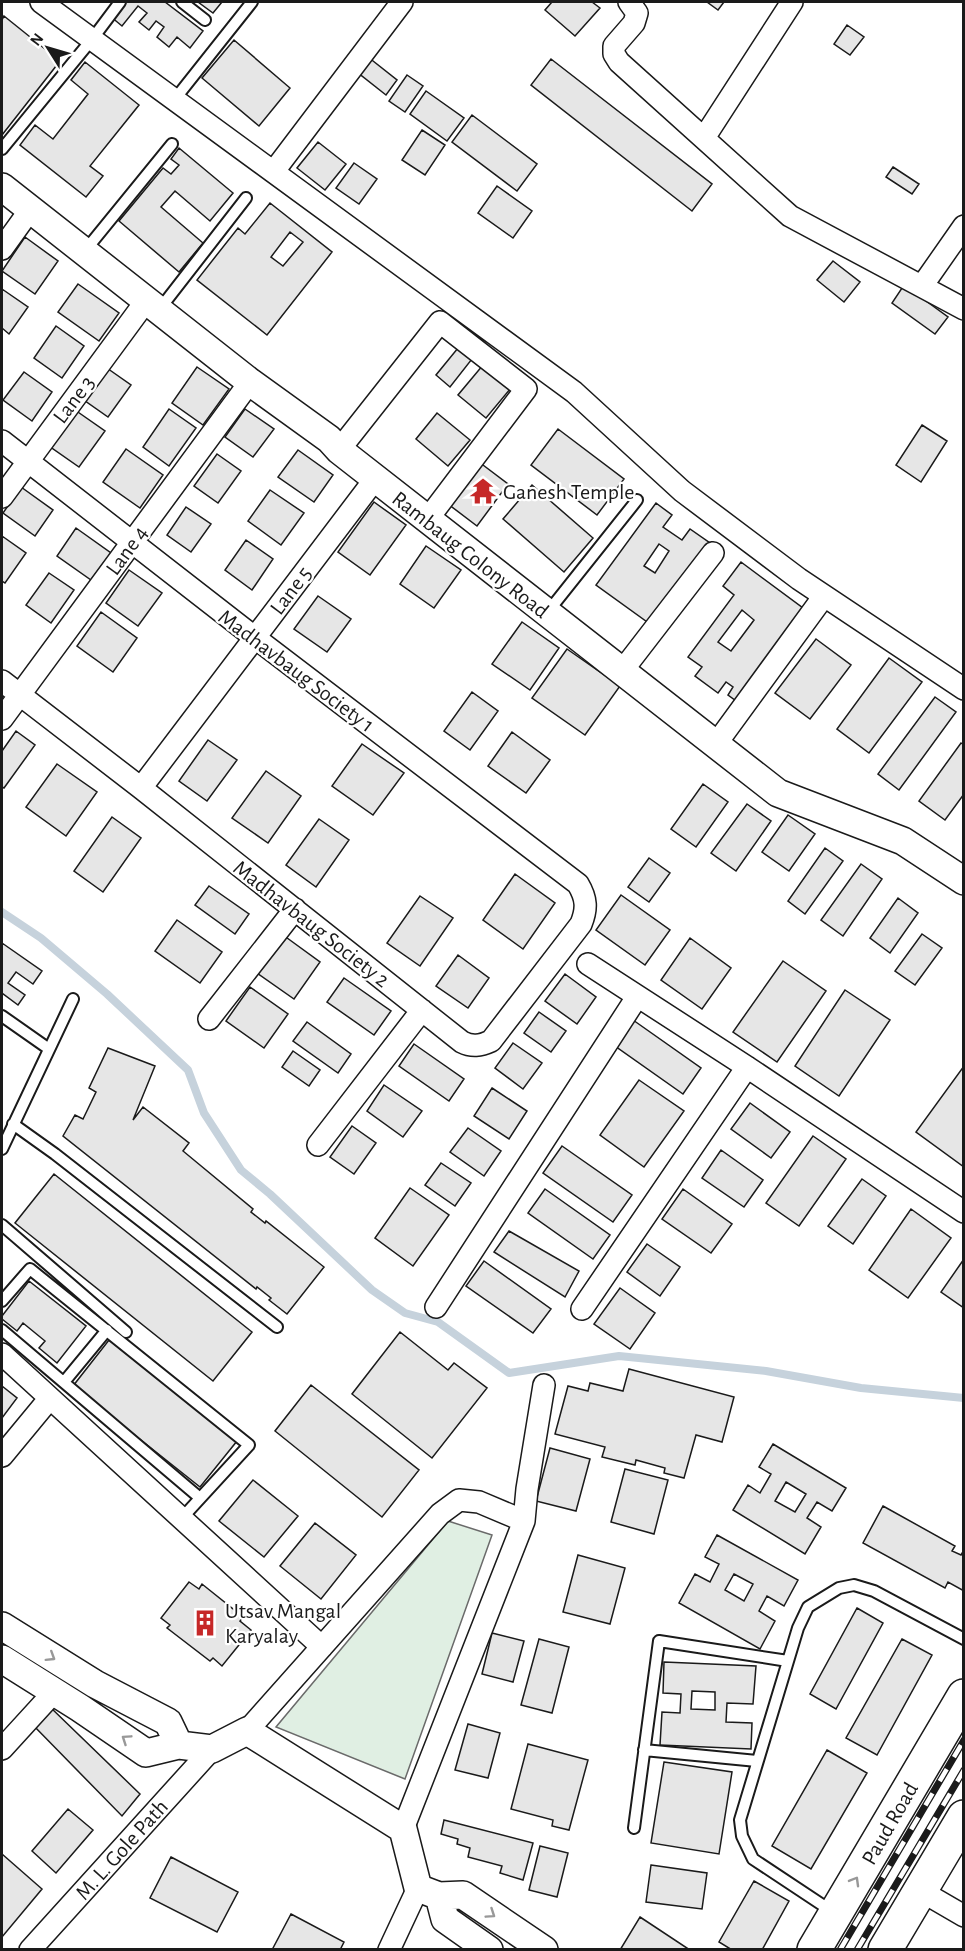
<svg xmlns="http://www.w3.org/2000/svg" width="965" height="1951" font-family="'Alegreya Sans',sans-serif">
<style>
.green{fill:#e0efe3;stroke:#6a6a6a;stroke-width:1.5}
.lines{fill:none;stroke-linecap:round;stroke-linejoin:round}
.stream{stroke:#c6d2dc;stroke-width:8}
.building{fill:#e6e6e6;stroke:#1a1a1a;stroke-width:1.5;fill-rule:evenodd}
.service-casing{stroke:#1a1a1a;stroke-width:14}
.minor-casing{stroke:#1a1a1a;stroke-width:24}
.tertiary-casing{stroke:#1a1a1a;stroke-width:30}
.primary-casing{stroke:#1a1a1a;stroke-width:36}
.service{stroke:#fff;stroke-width:10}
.minor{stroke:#fff;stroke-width:21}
.tertiary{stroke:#fff;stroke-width:27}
.primary{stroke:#fff;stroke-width:33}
.rail-casing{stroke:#1a1a1a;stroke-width:7}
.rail{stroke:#fff;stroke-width:4.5;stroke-dasharray:14;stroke-linecap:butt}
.oneway{stroke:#989898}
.labels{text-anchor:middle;stroke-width:4.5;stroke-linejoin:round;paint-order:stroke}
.street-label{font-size:22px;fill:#1a1a1a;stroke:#fff}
.poi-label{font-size:22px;fill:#1a1a1a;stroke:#fff;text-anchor:start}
</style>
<rect width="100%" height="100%" fill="#fff"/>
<path class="green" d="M448 1521 492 1535 405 1779 276 1727Z"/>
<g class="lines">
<path class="stream" d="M2 912 41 938 107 994 188 1070 204 1113 241 1170 270 1194 372 1290 405 1313 438 1322 509 1373 619 1356 766 1371 861 1388 964 1398"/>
</g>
<path class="building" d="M122 2H165L203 31 190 48 177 37 169 47 157 37 164 27 156 21 149 30 139 22 147 13 138 6 122 26 110 16Z
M198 2H222L213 13Z
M552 2H592L600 8 575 36 545 10Z
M707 2H724L718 10Z
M4 16 60 61 2 135V20Z
M847 25 864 37 850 55 834 44Z
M234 40 290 88 259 126 202 78Z
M368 57 397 80 386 95 357 72Z
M551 59 712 184 692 211 531 85Z
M85 62 139 105 90 166 103 176 86 197 20 145 35 125 53 139 88 94 71 80Z
M407 75 423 86 405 112 389 101Z
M426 91 464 118 447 141 410 114Z
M472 115 537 164 517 191 452 142Z
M422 130 445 145 425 175 402 160Z
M318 142 346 164 325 190 297 168Z
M179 148 233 193 210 221 175 191 161 207 203 243 179 272 119 221 163 168 171 174 179 165 171 159Z
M354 163 377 179 359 204 336 188Z
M893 167 919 184 912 194 886 177Z
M497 186 532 211 513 238 478 213Z
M270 203 332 252 267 335 197 280 238 228 245 234Z
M290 232 303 242 283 266 271 257Z
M25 237 58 261 35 294 2 271Z
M833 261 860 282 844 302 817 280Z
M78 284 119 313 99 341 58 312Z
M904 285 948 317 935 334 892 303Z
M2 289 28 307 9 334 2 328Z
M56 326 84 346 62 378 34 358Z
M458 348 472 359 450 387 436 375Z
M483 365 511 388 486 418 458 395Z
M104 366 131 385 108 417 81 398Z
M197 367 229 389 203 425 172 403Z
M24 372 52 392 32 421 3 400Z
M169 409 196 428 169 466 143 447Z
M245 409 274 429 253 457 225 437Z
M75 410 105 431 79 467 49 446Z
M437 413 470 440 448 466 416 439Z
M922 425 947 441 921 482 896 465Z
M558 429 624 479 597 515 531 465Z
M126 449 163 475 140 508 103 482Z
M298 450 333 475 314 502 278 477Z
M217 454 241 471 218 503 194 486Z
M479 462 508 484 477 526 448 504Z
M532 485 593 538 564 572 503 519Z
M21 487 53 510 35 536 3 513Z
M270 490 304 513 281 545 248 521Z
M374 502 406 525 370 575 338 552Z
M656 503 672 515 663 527 682 540 690 529 710 543 650 624 596 585ZM659 544 669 551 655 573 644 566Z
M186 507 211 524 191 552 167 535Z
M76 528 111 553 91 580 57 556Z
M2 536 26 553 5 583 2 581Z
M246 540 273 559 252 590 225 570Z
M426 546 461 570 434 608 400 584Z
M741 562 807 611 739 703 728 695 733 687 726 682 718 693 695 676 702 667 688 657 734 595 723 586Z
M129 570 162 593 138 626 106 603Z
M49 573 74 590 51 623 26 605Z
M318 596 351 619 327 652 294 629Z
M742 610 754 620 731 651 718 642Z
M101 612 137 638 113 672 77 646Z
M522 622 559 648 530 690 492 664Z
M816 639 851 665 810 719 775 693Z
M567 649 620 686 585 735 532 698Z
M889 658 922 682 869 753 837 729Z
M472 692 498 711 470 750 444 731Z
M935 697 956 712 899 790 878 774Z
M16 731 35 745 4 788 2 787V751Z
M512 732 550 760 526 793 488 766Z
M208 740 237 760 207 801 179 781Z
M961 743 964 745V794L945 820 919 801Z
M362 744 404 773 373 815 332 786Z
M57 764 97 792 66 836 26 807Z
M266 771 301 796 268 843 232 818Z
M703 784 728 802 696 847 671 829Z
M747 804 771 821 736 871 711 853Z
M788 815 815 834 789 871 762 852Z
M112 817 141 838 103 892 74 871Z
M319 819 349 840 316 887 286 865Z
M825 848 843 861 805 914 788 901Z
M649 858 670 873 649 902 628 887Z
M861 864 882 879 843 936 821 920Z
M515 874 555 903 523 949 483 920Z
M209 886 249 914 235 934 195 905Z
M621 895 670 930 645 965 596 930Z
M420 896 453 918 420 966 387 943Z
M898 898 918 913 890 953 870 938Z
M177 920 222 952 200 983 155 951Z
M922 934 942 948 915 985 895 971Z
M283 935 320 962 294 999 257 973Z
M690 938 731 968 702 1009 661 980Z
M2 943 42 971 33 984 16 972 8 983 25 995 18 1005 2 993Z
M458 955 489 978 468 1008 436 986Z
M783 961 826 991 777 1062 733 1032Z
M565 974 596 997 577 1024 545 1001Z
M344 978 391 1011 374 1035 327 1002Z
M250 987 288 1014 264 1048 226 1021Z
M845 990 890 1020 839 1096 795 1066Z
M539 1012 566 1031 551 1052 524 1033Z
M633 1020 701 1068 683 1094 615 1046Z
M307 1022 351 1054 338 1073 293 1041Z
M513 1043 542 1063 523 1089 495 1068Z
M414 1044 464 1079 449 1101 399 1066Z
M108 1048 155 1066 133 1120 143 1107 189 1143 183 1151 253 1209 251 1212 265 1223 266 1221 324 1267 287 1314 269 1300 271 1298 257 1287 256 1289 63 1136 75 1115 83 1119 96 1092 89 1088Z
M293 1051 320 1070 309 1086 282 1067Z
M964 1066V1167L916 1132Z
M639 1080 684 1111 644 1167 600 1135Z
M384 1085 422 1111 403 1137 367 1111Z
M492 1088 527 1111 509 1139 474 1116Z
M750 1103 790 1132 771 1158 731 1129Z
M352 1126 376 1143 354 1174 330 1157Z
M468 1128 501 1151 484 1176 450 1152Z
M813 1136 846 1159 799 1226 766 1203Z
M562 1146 632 1195 613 1222 543 1173Z
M721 1150 763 1180 744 1207 702 1178Z
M441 1163 471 1183 455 1206 425 1185Z
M54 1174 252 1332 213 1381 15 1223Z
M862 1179 886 1196 853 1244 828 1226Z
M410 1188 449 1215 413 1266 375 1238Z
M545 1189 610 1235 593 1259 528 1213Z
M683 1189 732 1224 711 1253 662 1219Z
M911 1209 951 1238 908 1298 869 1270Z
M509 1231 579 1271 565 1297 494 1252Z
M647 1244 680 1267 660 1296 627 1272Z
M964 1259V1308L941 1292Z
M484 1261 551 1309 533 1333 466 1286Z
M29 1281 86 1326 57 1363 39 1348 45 1341 23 1323 17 1331 2 1319V1316Z
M620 1288 655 1313 630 1349 594 1324Z
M400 1332 448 1370 454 1363 487 1388 432 1458 352 1394Z
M109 1340 237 1441 200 1487 73 1386Z
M629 1369 734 1397 722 1442 696 1435 684 1478 664 1473 665 1468 636 1460 635 1465 602 1457 605 1447 555 1434 568 1386 588 1391 590 1383 623 1391Z
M311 1385 419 1470 382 1517 275 1431Z
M2 1386 17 1398 2 1418Z
M773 1444 846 1488 832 1511 817 1502 807 1518 821 1527 805 1554 733 1510 748 1485 760 1493 771 1474 759 1467ZM786 1482 806 1494 795 1512 775 1501Z
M550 1448 590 1459 576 1511 536 1501Z
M625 1469 668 1480 654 1534 611 1522Z
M253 1480 298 1516 264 1557 219 1521Z
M883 1506 955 1546 952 1551 961 1555 964 1550V1591L948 1582 945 1588 863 1543Z
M315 1523 356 1555 321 1599 280 1566Z
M717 1535 798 1580 784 1606 767 1596 759 1611 775 1621 760 1649 679 1603 695 1574 710 1582 719 1564 705 1557ZM734 1574 753 1584 744 1601 725 1590Z
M578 1555 625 1568 610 1624 563 1612Z
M189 1582 199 1589 202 1584 243 1617 240 1621 251 1630 222 1666 213 1658 210 1661 167 1628 170 1625 161 1618Z
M857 1608 883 1623 836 1709 810 1694Z
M492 1633 524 1641 513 1682 482 1674Z
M539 1639 569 1647 552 1713 521 1705Z
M902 1639 932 1655 877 1755 846 1738Z
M664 1662 756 1666 753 1704 727 1703 726 1722 752 1723 751 1749 660 1745 662 1712 680 1713 681 1694 663 1693ZM692 1691 715 1692V1710L691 1709Z
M49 1706 140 1794 122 1816 32 1724Z
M468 1724 500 1733 488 1778 455 1770Z
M528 1744 588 1760 569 1830 552 1826 553 1820 511 1809Z
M827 1750 867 1773 811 1869 772 1846Z
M664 1762 732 1772 719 1854 651 1843Z
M68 1809 93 1830 56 1873 32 1851Z
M444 1820 533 1843 523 1880 500 1873 502 1866 468 1857 470 1848 457 1844 458 1839 441 1834Z
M540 1846 568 1853 557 1897 529 1890Z
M2 1854 42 1889 2 1937Z
M171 1857 238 1892 217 1932 150 1898Z
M651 1865 707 1873 702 1909 646 1902Z
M754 1881 789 1901 762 1950H732L719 1942Z
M291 1914 344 1942 340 1950H272Z
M640 1917 690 1950H620Z"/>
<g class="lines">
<g class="service-casing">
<path id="service" d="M182 2 205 20
M175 99 252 2
M2 149 93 38 120 2
M84 252 172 144
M159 310 246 198
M547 613 637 500
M2 1016 49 1049
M13 1124 55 1154 277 1327
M2 1149 73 999
M2 1225 126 1332
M2 1301 30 1269 249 1445 182 1518
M2 1330 200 1498
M64 1382 107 1330
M644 1750 757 1761
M634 1828 659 1641 788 1661
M833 1912 753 1859 742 1836 740 1820 798 1628 808 1607 839 1588 854 1585 874 1591 964 1639"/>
</g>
<g class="minor-casing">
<path id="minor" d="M41 2 574 392 682 491 799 579 964 689
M629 2 637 13 634 23 614 46V54L619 62 790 216 964 309
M704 138 792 2
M274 171 402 2
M2 249 30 210
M922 286 964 226
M2 441 254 637 578 884C587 899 587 909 581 924L491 1041C480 1046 472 1047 462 1042L141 788 2 681
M339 450 440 322 526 389 427 520
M2 497 146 301
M622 671 713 553
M2 719 250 382
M716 744 824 596
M141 788 375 479
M588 964 747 1067 964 1212
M209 1019 295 909
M318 1145 422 1010
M436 1307 637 997
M582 1309 747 1067
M2 1354 322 1647
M2 1456 50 1398
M247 1731 440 1514 459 1500 479 1502 524 1521
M2 1749 54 1692
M403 1829 524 1521 527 1489 544 1385
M921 1891 964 1916
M30 1950 212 1749
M389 1950 418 1888"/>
</g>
<g class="tertiary-casing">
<path id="tertiary" d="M2 187 250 382 329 439 339 450 778 793 903 841 964 881
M2 1626 95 1684 168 1722 179 1745
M2 1659 80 1708 146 1753 179 1745 212 1749 247 1731 403 1829 418 1888 439 1896 463 1895 544 1950
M439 1896 445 1919 489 1950"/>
</g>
<g class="primary-casing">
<path id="primary" d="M814 1950 964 1696
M885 1950 964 1817"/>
</g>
<use href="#service" class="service"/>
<use href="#minor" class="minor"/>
<use href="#tertiary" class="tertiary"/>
<use href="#primary" class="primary"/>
<g class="rail-casing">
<path id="rail" d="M840 1950 964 1740
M857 1950 964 1770"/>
</g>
<use href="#rail" class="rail"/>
</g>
<defs><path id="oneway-chevron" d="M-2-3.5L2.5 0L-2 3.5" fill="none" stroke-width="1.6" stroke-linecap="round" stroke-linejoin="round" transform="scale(1.5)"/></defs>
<g class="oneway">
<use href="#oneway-chevron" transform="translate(51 1657) rotate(32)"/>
<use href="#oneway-chevron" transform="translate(126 1739) rotate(-146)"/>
<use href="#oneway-chevron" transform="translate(855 1881) rotate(-60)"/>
<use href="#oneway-chevron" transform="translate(491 1914) rotate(34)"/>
</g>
<defs>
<g id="temple-bare" transform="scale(2.07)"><path d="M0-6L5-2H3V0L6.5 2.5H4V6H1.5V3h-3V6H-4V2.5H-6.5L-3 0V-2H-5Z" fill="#c62828" stroke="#fff" stroke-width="2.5" paint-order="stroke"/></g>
<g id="building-bare" transform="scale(2.07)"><path d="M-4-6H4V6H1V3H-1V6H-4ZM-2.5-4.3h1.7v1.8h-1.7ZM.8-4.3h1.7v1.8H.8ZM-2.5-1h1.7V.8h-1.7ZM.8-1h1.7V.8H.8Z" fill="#c62828" stroke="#fff" stroke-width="2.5" paint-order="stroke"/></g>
</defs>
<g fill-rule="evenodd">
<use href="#temple-bare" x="483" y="491"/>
<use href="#building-bare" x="205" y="1623"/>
</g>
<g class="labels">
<g class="street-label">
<text transform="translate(73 399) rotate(-53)" y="8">Lane 3</text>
<text transform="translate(126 550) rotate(-54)" y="8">Lane 4</text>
<text transform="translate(471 554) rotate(38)" y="8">Rambaug Colony Road</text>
<text transform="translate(290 590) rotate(-53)" y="8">Lane 5</text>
<text transform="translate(297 670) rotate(37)" y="8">Madhavbaug Society 1</text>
<text transform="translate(312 923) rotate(38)" y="8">Madhavbaug Society 2</text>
<text transform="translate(889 1823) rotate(-60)" y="8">Paud Road</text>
<text transform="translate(121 1849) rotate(-48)" y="8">M. L. Gole Path</text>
</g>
<g class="poi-label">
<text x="503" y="499">Ganesh Temple</text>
<text x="225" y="1618">Utsav Mangal<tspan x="225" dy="25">Karyalay</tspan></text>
</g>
</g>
<rect width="965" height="1951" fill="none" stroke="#1a1a1a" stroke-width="6"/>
<g transform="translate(48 48) rotate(307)" stroke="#ffffff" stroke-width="4.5" paint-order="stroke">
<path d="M0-4.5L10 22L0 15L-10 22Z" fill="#1a1a1a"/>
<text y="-9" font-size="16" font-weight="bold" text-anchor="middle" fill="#1a1a1a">N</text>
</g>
</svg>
